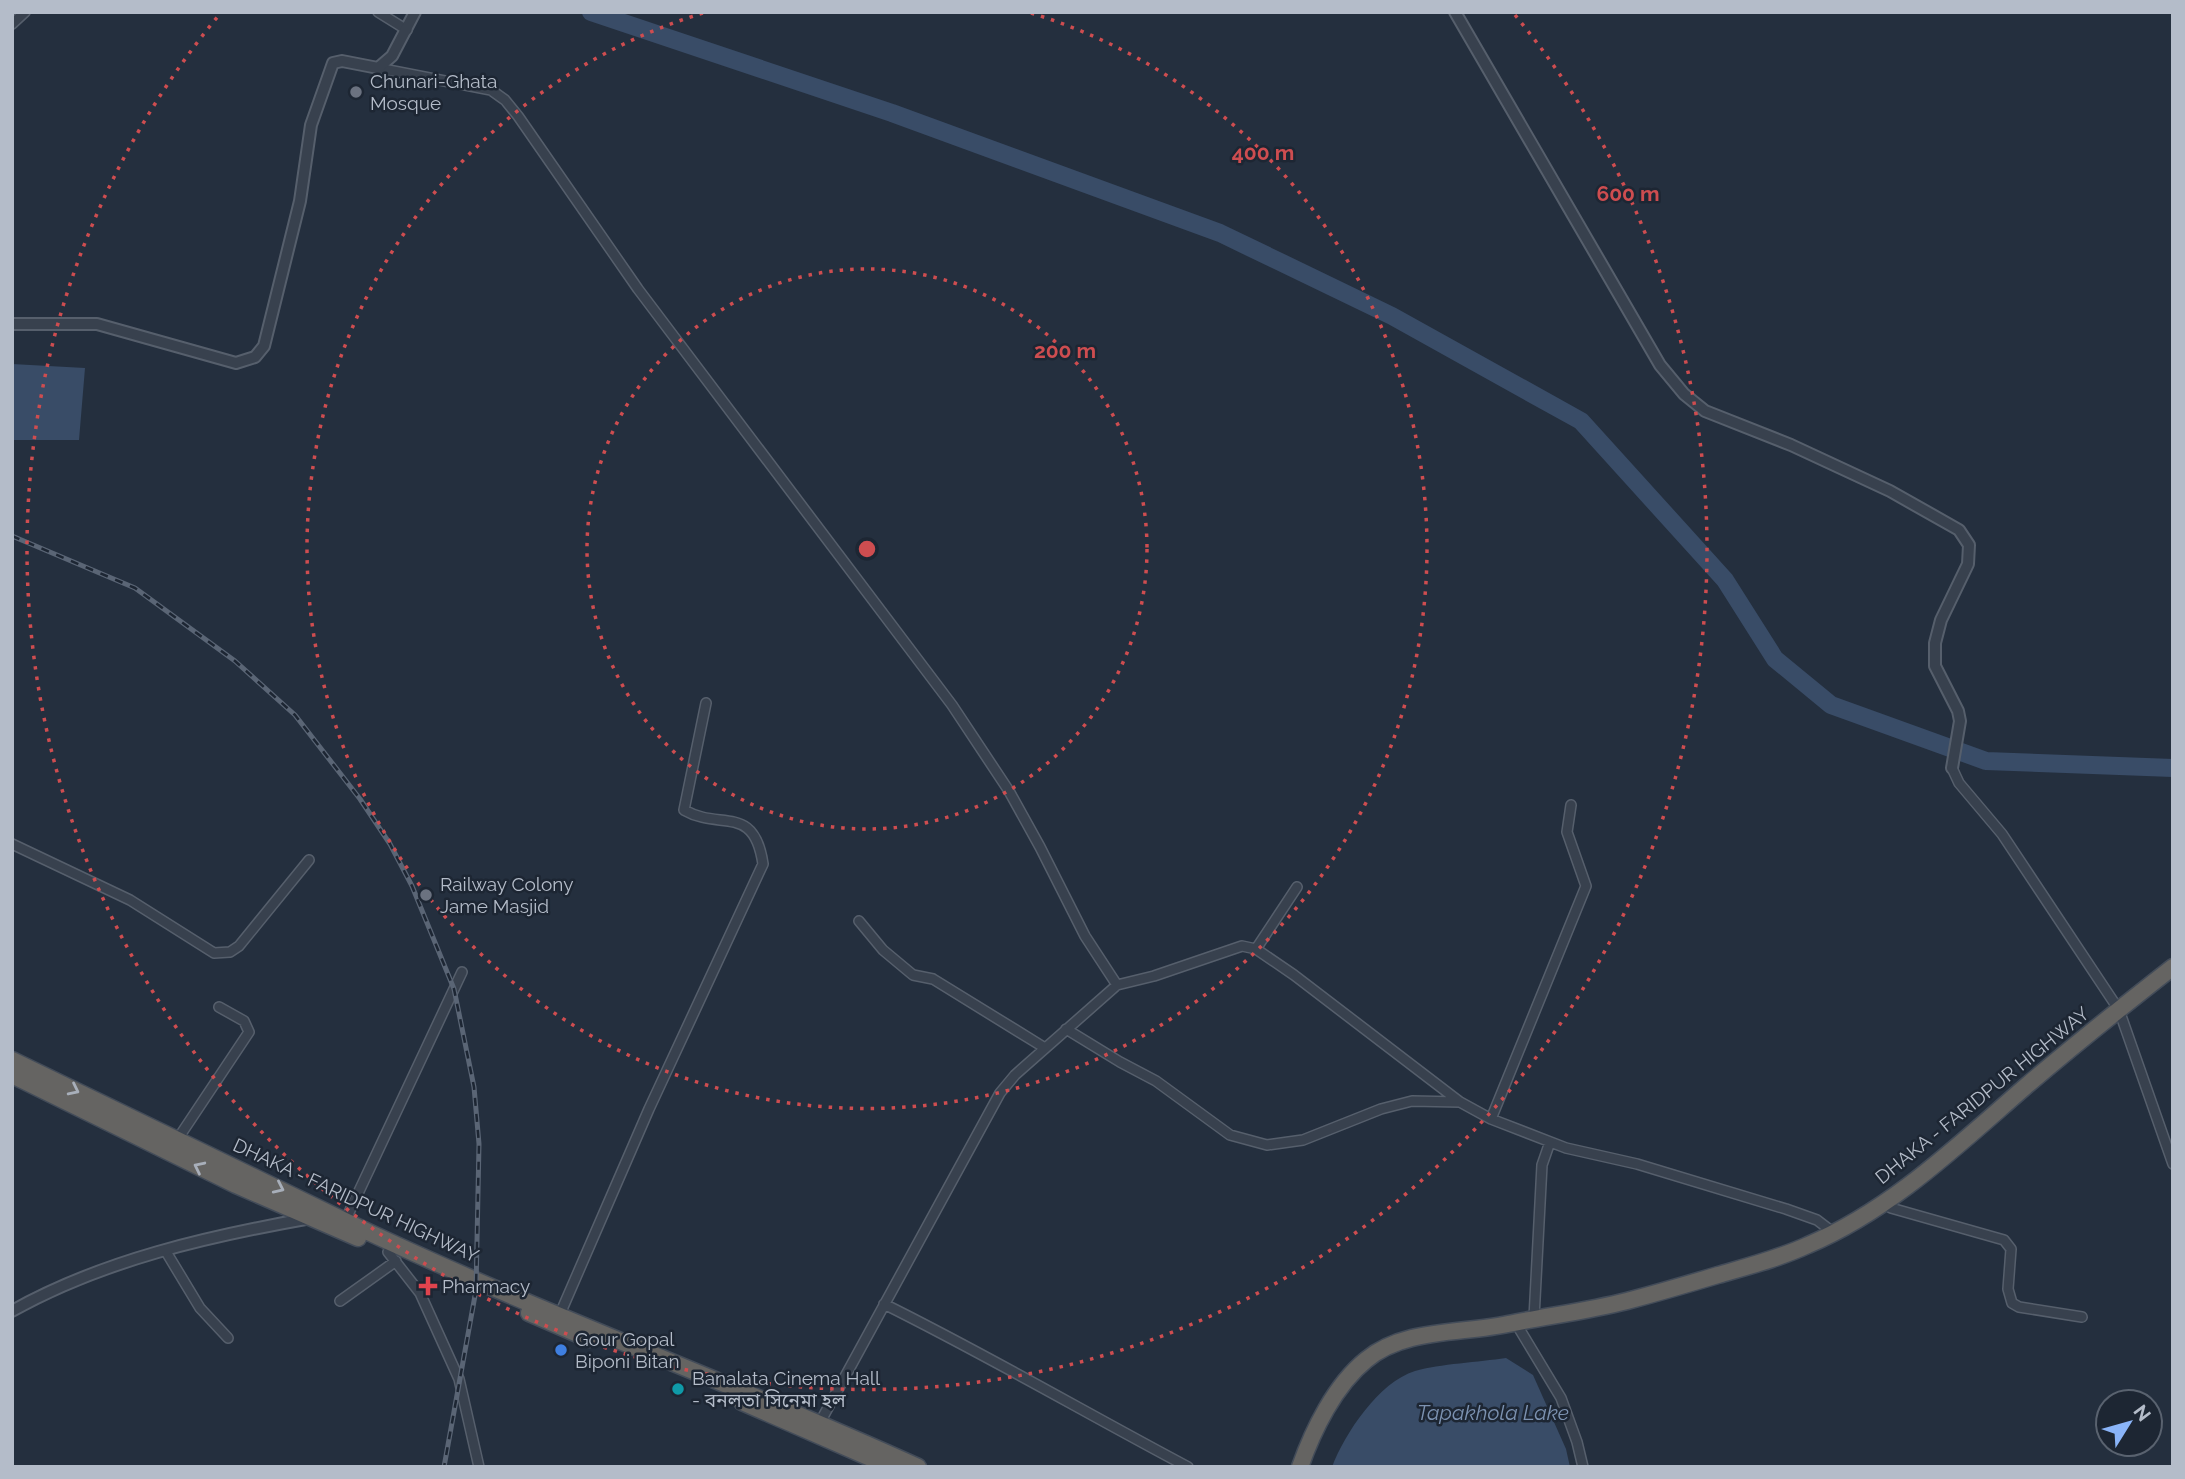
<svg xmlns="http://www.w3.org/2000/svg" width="2185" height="1479" font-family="Raleway,'Noto Sans Bengali',sans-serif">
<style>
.water{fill:#394c67}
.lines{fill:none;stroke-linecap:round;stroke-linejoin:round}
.river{stroke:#394c67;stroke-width:18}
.minor-casing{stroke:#565f6c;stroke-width:12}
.tertiary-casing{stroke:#565f6c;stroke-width:14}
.trunk-casing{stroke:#434c59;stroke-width:19}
.minor{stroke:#38414e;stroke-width:9}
.tertiary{stroke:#38414e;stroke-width:10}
.trunk{stroke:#656462;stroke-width:16}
.rail-casing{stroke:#5a6575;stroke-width:5}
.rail{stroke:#1d2633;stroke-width:2.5;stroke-dasharray:8;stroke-linecap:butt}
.oneway{stroke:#a8afba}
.ring{fill:none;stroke:#ce4d50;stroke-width:3.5;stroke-dasharray:3.5 7}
.worship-dot{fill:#6b7280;stroke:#1d2633;stroke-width:2.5}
.health-dot{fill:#e0444e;stroke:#1d2633;stroke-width:2.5}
.shop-dot{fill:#3f7fe0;stroke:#1d2633;stroke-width:2.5}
.culture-dot{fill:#0f9aa8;stroke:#1d2633;stroke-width:2.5}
.labels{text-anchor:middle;stroke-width:5;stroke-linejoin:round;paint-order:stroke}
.poi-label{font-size:19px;fill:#b4bcc9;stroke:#1d2633;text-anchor:start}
.street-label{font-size:19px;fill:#b4bcc9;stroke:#1d2633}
.water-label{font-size:21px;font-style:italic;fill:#7c92b1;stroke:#1d2633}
.centre{fill:#ce4d50;stroke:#1d2633;stroke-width:3.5}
.ring-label{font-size:21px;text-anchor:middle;font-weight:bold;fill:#ce4d50;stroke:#1d2633;stroke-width:5;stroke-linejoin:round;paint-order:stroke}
</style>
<rect width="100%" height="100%" fill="#242f3e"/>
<path class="water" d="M12 364 85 368 79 440H12Z
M1506 1358 1533 1375 1566 1449 1570 1467H1332C1345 1433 1379 1382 1415 1371 1440 1364 1479 1362 1506 1358Z"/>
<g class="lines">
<path class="river" d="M591 12 892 113 1220 233 1392 316 1581 421 1725 580 1775 659 1831 705 1986 761 2173 768"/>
<g class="minor-casing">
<path id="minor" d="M378 12 407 30
M12 24 25 12
M378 68 491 90 505 100 518 116 638 289 952 705 1009 791 1040 847 1085 936 1117 985
M1952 768 1959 783 2002 834 2119 1010 2173 1164
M12 844 130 900 214 953 230 952 239 946 309 860
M859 921 883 950 913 975 933 979 1045 1048
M1256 949 1297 887
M1066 1029 1120 1062 1156 1081 1230 1135 1267 1145 1303 1140 1381 1109 1412 1101 1460 1102
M1491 1119 1586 886 1567 832 1571 805
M177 1140 249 1032 244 1021 219 1007
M1891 1208 2004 1240 2011 1249 2008 1289 2012 1303 2019 1307 2082 1317
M345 1221 462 972
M165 1250 200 1308 228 1338
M388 1252 420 1293 459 1379 479 1467
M340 1301 396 1261
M884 1304C987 1355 1086 1413 1188 1467
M560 1314 649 1109 763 864C754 803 720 831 684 810L706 703
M1534 1318 1542 1165 1550 1142
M1520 1330 1561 1398 1577 1442 1583 1467
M818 1426 1000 1093 1015 1075 1117 985 1154 976 1242 946 1256 949 1294 975 1460 1102 1491 1119 1566 1148 1637 1164 1786 1209 1817 1220 1834 1233"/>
</g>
<g class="tertiary-casing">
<path id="tertiary" d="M1455 12 1660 365 1684 394 1705 411 1791 445 1890 491 1959 530 1969 545 1968 564 1941 620 1935 643V666L1958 711 1960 721 1952 768
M12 324H97L236 363 255 357 264 346 300 201 311 125 333 63 342 61 378 68 392 56 415 12
M12 1311C103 1260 209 1236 311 1218"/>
</g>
<g class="trunk-casing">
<path id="trunk" d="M12 1060C123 1114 234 1168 345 1221 533 1311 729 1381 918 1467
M12 1075 236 1185 358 1238
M529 1313 589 1339
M742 1402 891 1467
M1300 1467C1313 1430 1335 1385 1366 1360 1404 1328 1462 1334 1508 1324 1547 1316 1588 1311 1627 1301 1657 1293 1688 1284 1718 1275 1749 1266 1780 1258 1808 1245 1891 1210 1958 1145 2025 1087 2073 1046 2123 1006 2173 967"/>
</g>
<use href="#minor" class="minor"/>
<use href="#tertiary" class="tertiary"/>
<use href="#trunk" class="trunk"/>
<g class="rail-casing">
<path id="rail" d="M12 536 135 588 235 661 295 715 360 799 390 844 412 886 454 989 474 1087 479 1144 476 1290 444 1467"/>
</g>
<use href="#rail" class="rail"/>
</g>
<defs><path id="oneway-chevron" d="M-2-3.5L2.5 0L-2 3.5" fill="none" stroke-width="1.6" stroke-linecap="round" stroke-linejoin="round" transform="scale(1.75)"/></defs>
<g class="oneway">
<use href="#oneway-chevron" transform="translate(74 1090) rotate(26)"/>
<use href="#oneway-chevron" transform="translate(199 1167) rotate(-154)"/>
<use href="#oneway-chevron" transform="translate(279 1188) rotate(25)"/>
</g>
<g class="ring">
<circle cx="867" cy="549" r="280"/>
<path d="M1031 13A560 560 0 1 1 703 13"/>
<path d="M1515 15A840 840 0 1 1 219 15"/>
</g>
<g class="worship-dot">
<circle cx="356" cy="92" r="7"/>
<circle cx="426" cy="895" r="7"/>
</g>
<path class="health-dot" d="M424.5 1275.5h7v7h7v7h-7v7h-7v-7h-7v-7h7z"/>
<circle class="shop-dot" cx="561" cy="1350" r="7"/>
<circle class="culture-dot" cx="678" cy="1389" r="7"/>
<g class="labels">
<g class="poi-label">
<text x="370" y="88">Chunari-Ghata<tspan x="370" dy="22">Mosque</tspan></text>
<text x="440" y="891">Railway Colony<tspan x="440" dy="22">Jame Masjid</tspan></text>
<text x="442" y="1293">Pharmacy</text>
<text x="575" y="1346">Gour Gopal<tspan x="575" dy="22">Biponi Bitan</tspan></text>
<text x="692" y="1385">Banalata Cinema Hall<tspan x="692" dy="22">- বনলতা সিনেমা হল</tspan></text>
</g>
<g class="street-label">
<text transform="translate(1982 1095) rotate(-39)" y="7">DHAKA - FARIDPUR HIGHWAY</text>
<text transform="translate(356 1200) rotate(25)" y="7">DHAKA - FARIDPUR HIGHWAY</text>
</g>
<g class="water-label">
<text x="1493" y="1420">Tapakhola Lake</text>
</g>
</g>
<circle cx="867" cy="549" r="10" class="centre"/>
<g class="ring-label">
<text x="1263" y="160">400 m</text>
<text x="1628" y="201">600 m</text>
<text x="1065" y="358">200 m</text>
</g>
<rect width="2185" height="1479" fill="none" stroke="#b4bcc9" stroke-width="28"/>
<g transform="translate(2129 1423) rotate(53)"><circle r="33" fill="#1d2633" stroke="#59626f" stroke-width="2"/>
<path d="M0-5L12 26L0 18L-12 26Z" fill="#8ab4f8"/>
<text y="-10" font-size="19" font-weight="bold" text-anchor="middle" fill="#b4bcc9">N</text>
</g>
</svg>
